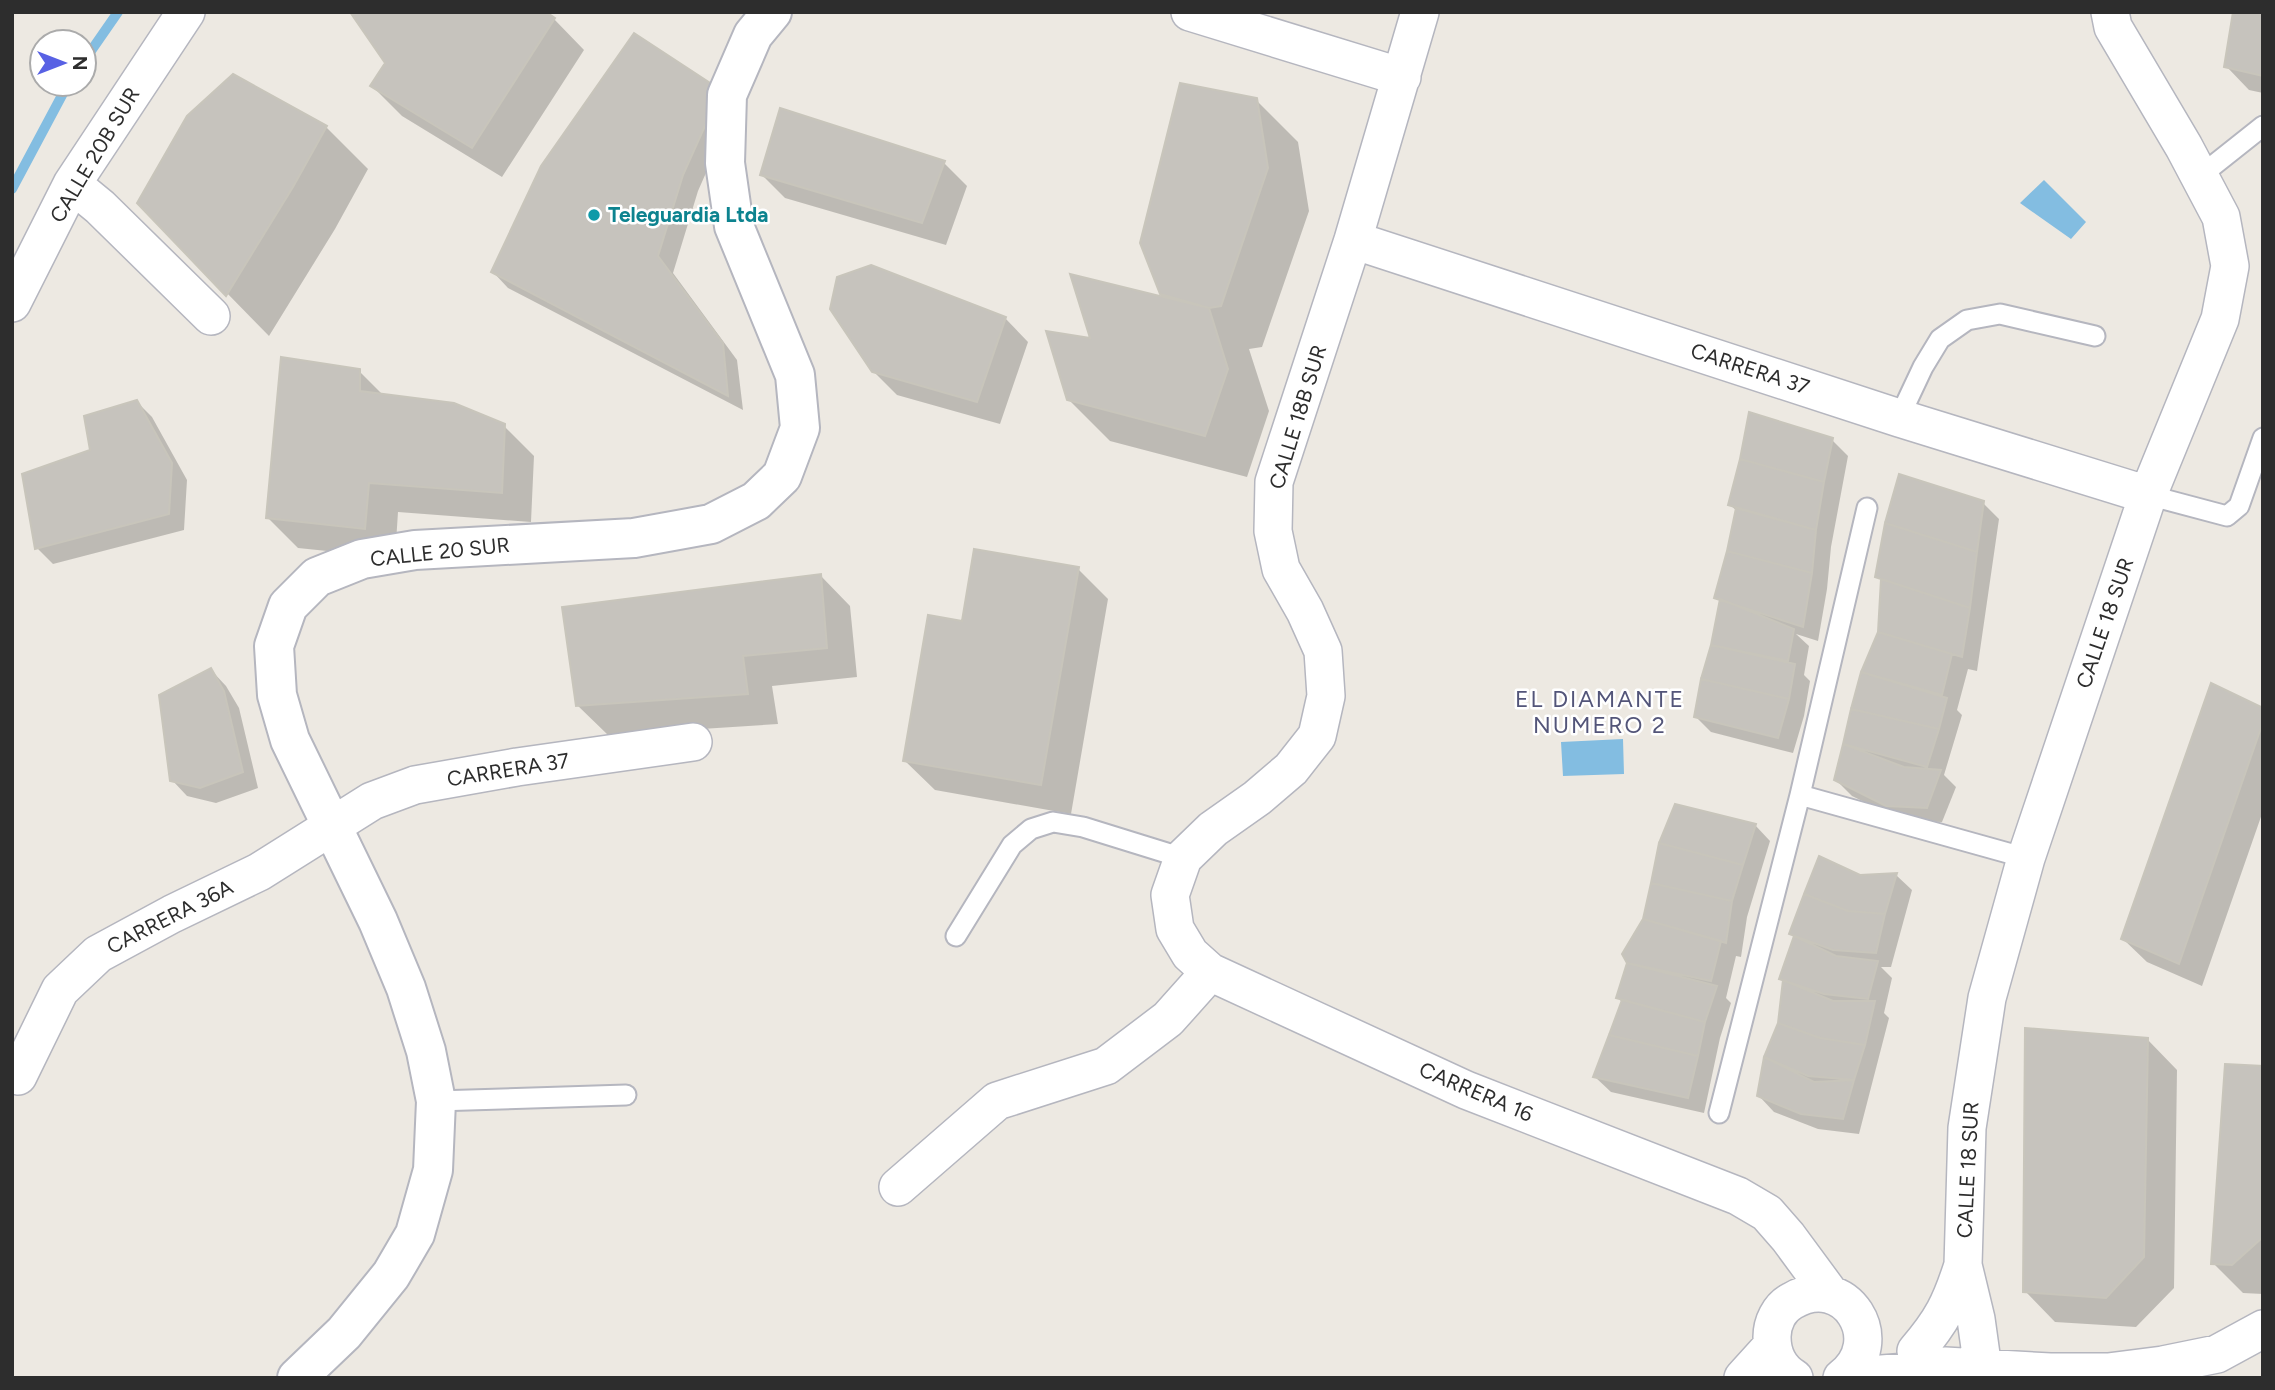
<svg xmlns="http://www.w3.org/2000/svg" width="2275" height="1390" font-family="Figtree,sans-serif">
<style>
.water{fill:#83bde1}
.shadow{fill:#0003}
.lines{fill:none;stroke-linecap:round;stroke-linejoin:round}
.stream{stroke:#83bde1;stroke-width:10}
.building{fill:#c6c3bd;stroke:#c8c5bb;stroke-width:2}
.lane-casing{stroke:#b5b6bf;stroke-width:23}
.street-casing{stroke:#b5b6bf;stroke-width:40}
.secondary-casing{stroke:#b5b6bf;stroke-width:42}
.lane{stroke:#fff;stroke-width:19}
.street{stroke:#fff;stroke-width:37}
.secondary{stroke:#fff;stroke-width:38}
.culture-dot{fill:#0f9aa8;stroke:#fff;stroke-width:2.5}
.labels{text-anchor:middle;stroke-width:5;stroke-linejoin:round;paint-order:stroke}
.street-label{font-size:21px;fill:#2d2d2d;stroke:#fff}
.culture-label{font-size:21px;font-weight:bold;fill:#0d838f;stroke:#fff;text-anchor:start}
.neighbourhood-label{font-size:23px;letter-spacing:2px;fill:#535579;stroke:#fff}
</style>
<rect width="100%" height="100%" fill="#ede9e2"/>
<path class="water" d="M2044 180 2086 222 2071 239 2020 203Z
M1623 739 1624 774 1563 776 1561 742Z"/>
<path class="shadow" d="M2263 12V93L2249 90 2226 66Z
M554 19 584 50 502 177 402 116 372 86Z
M720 91 735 107 698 191 673 273 737 360 743 410 508 288 493 272Z
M1256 100 1298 142 1309 211 1262 347 1249 349 1269 411 1247 477 1110 441 1068 399 1093 340 1168 299 1161 293Z
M326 127 368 169 335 229 269 336 139 203Z
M944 163 967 186 946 245 785 198 762 175Z
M1005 318 1028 342 1000 424 897 395 873 371Z
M359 371 384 396 504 426 534 456 531 522 398 512 395 558 298 548 267 517Z
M136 401 152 417 187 480 184 530 53 564 37 548 92 451Z
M1832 440 1848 456 1831 547 1827 589 1818 641 1796 634 1809 646 1804 675 1810 681 1804 716 1793 753 1711 732 1696 717 1721 603 1716 597 1737 511 1730 505Z
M1983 503 1999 519 1977 671 1968 669 1957 710 1962 715 1944 775 1956 787 1942 822 1903 821 1852 796 1836 780 1863 672 1880 633 1882 581 1877 576Z
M1078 569 1108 599 1071 814 935 790 904 760 963 623Z
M820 575 850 606 857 677 772 686 778 724 608 735 577 705Z
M211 670 226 686 239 708 258 788 216 803 187 796 172 780Z
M2263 710V811L2202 986 2147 962 2123 939Z
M1755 825 1770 841 1747 917 1741 957 1736 956 1726 998 1731 1003 1720 1038 1704 1113 1611 1092 1595 1077 1623 1003 1618 998 1629 963Z
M1896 875 1912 890 1891 967H1881L1892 978 1884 1013 1889 1018 1859 1134 1818 1129 1774 1112 1759 1096 1766 1058 1780 1023 1785 982 1781 979 1795 938 1791 934 1860 877Z
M2147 1039 2177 1070 2174 1288 2136 1327 2055 1322 2025 1291Z
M2263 1068V1294L2243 1293 2213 1263Z"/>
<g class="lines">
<path class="stream" d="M84 61 118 12
M12 189 68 84"/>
</g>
<path class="building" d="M350 12H546L555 18 472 148 370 86 385 63Z
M2233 12H2263V76L2224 67Z
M634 33 721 90 683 175 658 256 723 343 728 396 491 272 541 166Z
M233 74 327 126 293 187 226 296 137 203 187 116Z
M1180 83 1257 98 1268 168 1221 306 1209 308 1160 294 1140 243Z
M780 108 945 161 922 223 760 175Z
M871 265 1006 317 977 402 872 372 830 309 837 277Z
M1070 274 1209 308 1228 369 1205 436 1067 400 1046 331 1090 338Z
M281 357 360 369V391L454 403 505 424 502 493 369 483 365 529 266 518Z
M137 400 172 463 169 514 35 549 22 474 90 450 84 416Z
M1749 412 1833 438 1824 482 1740 459Z
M1740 459 1824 482 1816 530 1728 505Z
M1899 474 1984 501 1977 552 1885 523Z
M1736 508 1816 530 1812 573 1727 551Z
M1885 523 1977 552 1970 608 1875 577Z
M974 549 1079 567 1041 785 903 761 928 615 962 621Z
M1727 551 1812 573 1803 627 1714 598Z
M821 574 827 648 743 656 748 694 576 706 562 607Z
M1881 579 1970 608 1962 657 1878 632Z
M1720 599 1794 629 1788 661 1711 645Z
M1878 632 1952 654 1942 695 1861 672Z
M1711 645 1795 664 1789 699 1701 679Z
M211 668 224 691 243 772 200 788 170 781 159 695Z
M1861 672 1947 698 1939 729 1851 709Z
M1701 679 1789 699 1778 738 1694 717Z
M2211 683 2263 708V722L2179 964 2121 939Z
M1851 709 1939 729 1927 767 1843 744Z
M1843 744 1904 767 1941 770 1927 808 1886 806 1834 780Z
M1675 804 1756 824 1743 865 1659 843Z
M1659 843 1743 865 1732 901 1651 883Z
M1819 856 1860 875 1897 873 1885 914 1848 911 1804 894Z
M1651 883 1732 901 1726 943 1643 919Z
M1804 894 1848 911 1885 914 1876 953 1833 950 1789 934Z
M1643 919 1721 941 1711 981 1627 963 1622 954Z
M1794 936 1836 956 1878 961 1868 999 1824 994 1779 979Z
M1627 963 1717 986 1705 1022 1616 998Z
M1783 980 1833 1001H1875L1865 1045 1820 1038 1778 1023Z
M1622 1000 1705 1022 1698 1056 1609 1035Z
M1778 1023 1820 1038 1865 1045 1854 1080 1808 1076 1764 1057Z
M2025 1028 2148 1038 2144 1257 2106 1298 2023 1292Z
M1609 1035 1698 1056 1688 1098 1593 1077Z
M1764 1057 1814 1082 1854 1080 1843 1119 1801 1114 1757 1096Z
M2225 1064 2263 1066V1237L2232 1265 2211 1264Z"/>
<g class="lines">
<g class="lane-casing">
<path id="lane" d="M2200 176 2263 126
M1899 418 1923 367 1940 339 1967 320 2000 314 2095 336
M2148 495 2227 516 2239 506 2263 438
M1800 795 2026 858
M956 936 1012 845 1031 829 1053 822 1083 827 1183 858
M436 1101 626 1095
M1719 1113 1800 795 1867 508"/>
</g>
<g class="street-casing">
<path id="street" d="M1190 12 1402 77
M1420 12 1353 240 1274 482 1273 531 1281 569 1305 611 1323 651 1326 696 1317 736 1291 769 1257 798 1213 829 1183 858 1170 895 1175 929 1190 954 1210 972 1466 1090 1738 1196 1767 1213 1788 1237 1830 1294
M72 184 100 207 211 316
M1353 240 1899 418 2148 495
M12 303 72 184 186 12
M18 1076 60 990 98 954 172 914 259 872 372 801 415 785 517 767 693 742
M898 1187 997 1101 1106 1066 1168 1019 1210 972
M1916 1351C1942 1321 1951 1303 1963 1265
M1983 1369 1976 1319 1963 1265 1967 1128 1987 998 2026 858 2148 495 2220 319 2230 266 2221 217 2184 147 2113 27 2110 12
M1844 1377 1907 1372 1945 1366 2050 1372H2108L2163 1365 2217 1354 2263 1329
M1743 1378 1772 1346
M1794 1378C1779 1369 1772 1354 1772 1337 1772 1323 1779 1308 1792 1301 1845 1269 1891 1341 1842 1378"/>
</g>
<g class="secondary-casing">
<path id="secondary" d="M297 1378 344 1333 391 1275 415 1234 433 1170 436 1101 426 1051 406 988 378 921 290 740 277 695 274 646 288 606 317 577 362 559 415 550 634 538 711 524 756 501 782 476 800 428 795 375 734 226 725 163 727 95 753 35 772 12"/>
</g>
<use href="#lane" class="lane"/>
<use href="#street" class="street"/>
<use href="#secondary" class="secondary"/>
</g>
<circle class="culture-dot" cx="594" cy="215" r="7"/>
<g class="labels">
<g class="street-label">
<text transform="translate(95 155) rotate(-59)" y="7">CALLE 20B SUR</text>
<text transform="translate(1750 369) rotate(18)" y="7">CARRERA 37</text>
<text transform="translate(1298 417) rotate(-73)" y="7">CALLE 18B SUR</text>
<text transform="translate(440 552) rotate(-6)" y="7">CALLE 20 SUR</text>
<text transform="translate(2105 623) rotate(-71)" y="7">CALLE 18 SUR</text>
<text transform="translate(508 770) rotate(-9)" y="7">CARRERA 37</text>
<text transform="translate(170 917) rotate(-27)" y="7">CARRERA 36A</text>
<text transform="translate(1476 1092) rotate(23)" y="7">CARRERA 16</text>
<text transform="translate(1968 1170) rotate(-87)" y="7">CALLE 18 SUR</text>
</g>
<g class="culture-label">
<text x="608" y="222">Teleguardia Ltda</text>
</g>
<g class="neighbourhood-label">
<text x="1600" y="707">EL DIAMANTE<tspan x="1600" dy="26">NUMERO 2</tspan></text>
</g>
</g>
<rect width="2275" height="1390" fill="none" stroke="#2d2d2d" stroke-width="28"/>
<g transform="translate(63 63) rotate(90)"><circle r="33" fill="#ffffff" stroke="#ababab" stroke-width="2"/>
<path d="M0-5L12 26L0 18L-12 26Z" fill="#5861e4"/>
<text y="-10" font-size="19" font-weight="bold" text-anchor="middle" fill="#2d2d2d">N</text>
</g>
</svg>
